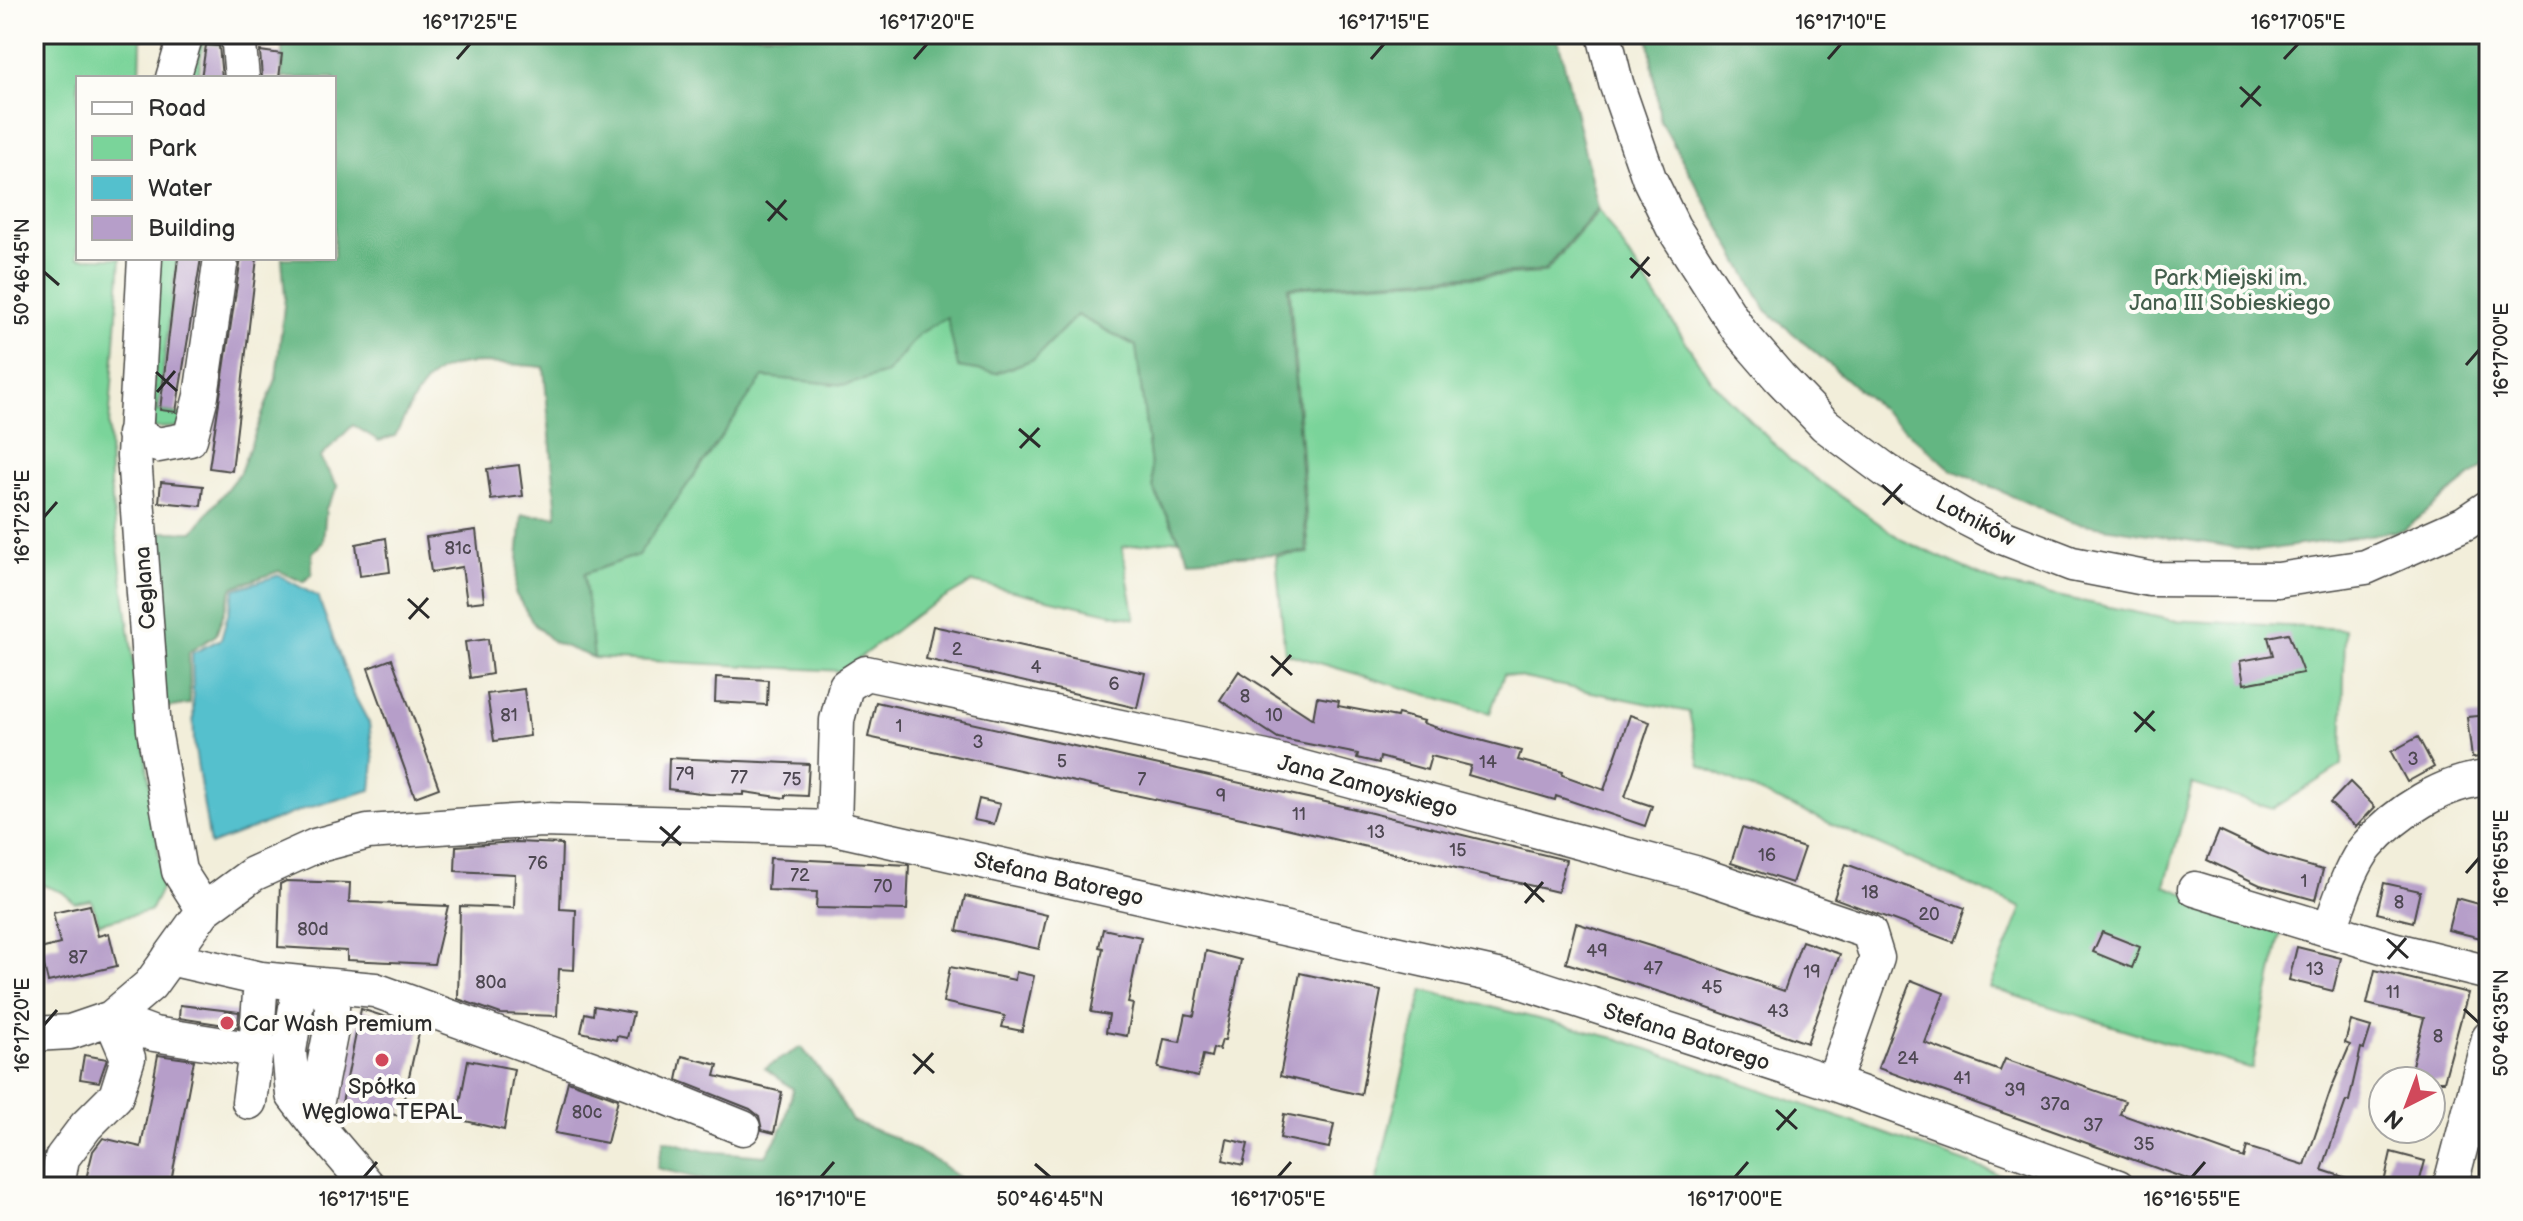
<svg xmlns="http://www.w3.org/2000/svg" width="2523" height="1221" font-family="'Balsamiq Sans',sans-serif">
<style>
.green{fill:#7ad49a;stroke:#528062;stroke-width:2}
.forest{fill:#63b682;stroke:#477056;stroke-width:2}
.water{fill:#54c0cd;stroke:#40767c;stroke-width:2}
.building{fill:#b69ec9}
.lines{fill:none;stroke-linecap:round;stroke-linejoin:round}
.minor-casing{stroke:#494845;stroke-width:37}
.minor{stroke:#fff;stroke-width:34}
.ticks{fill:none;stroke:#2b2b2b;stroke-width:3}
.poi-dot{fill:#d1495b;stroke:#fdfcf7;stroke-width:3}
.labels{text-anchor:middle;stroke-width:8;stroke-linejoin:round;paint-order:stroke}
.number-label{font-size:18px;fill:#4e4852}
.park-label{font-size:22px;fill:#435e4c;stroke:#fdfcf7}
.street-label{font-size:22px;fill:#2b2b2b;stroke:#fdfcf7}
.poi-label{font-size:22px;fill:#2b2b2b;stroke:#fdfcf7;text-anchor:start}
.neatline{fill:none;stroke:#2b2b2b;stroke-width:3}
.ticks-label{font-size:20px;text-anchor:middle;fill:#2b2b2b}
</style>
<rect width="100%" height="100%" fill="#fdfcf7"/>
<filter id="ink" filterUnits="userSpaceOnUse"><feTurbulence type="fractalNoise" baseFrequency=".0125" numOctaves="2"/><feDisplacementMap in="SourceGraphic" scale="16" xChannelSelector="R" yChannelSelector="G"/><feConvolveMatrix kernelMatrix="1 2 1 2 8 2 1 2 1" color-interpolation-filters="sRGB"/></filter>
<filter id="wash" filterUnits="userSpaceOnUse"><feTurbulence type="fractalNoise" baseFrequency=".006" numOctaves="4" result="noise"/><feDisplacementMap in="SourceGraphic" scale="32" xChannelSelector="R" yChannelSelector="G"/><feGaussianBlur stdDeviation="1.8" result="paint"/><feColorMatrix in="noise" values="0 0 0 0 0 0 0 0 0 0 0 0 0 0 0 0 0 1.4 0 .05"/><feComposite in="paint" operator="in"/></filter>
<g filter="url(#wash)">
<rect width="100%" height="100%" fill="#f2eeda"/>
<path class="green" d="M34 34H151L141 40 140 78H78V258H121L109 426 110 486 161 870V889L150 911 99 923 91 900 75 903 62 892 34 882Z
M195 34H230L231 46 203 42 198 78H184Z
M1599 210 1712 382 1789 459 1902 540 2000 584 2171 620 2345 629 2342 765 2273 809 2192 784 2165 886 2281 931 2252 1069 1990 988 2022 908 1700 766 1689 712 1504 674 1490 713 1285 653 1276 556 1309 553 1290 288 1545 273Z
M158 258H177L158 411 189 415 182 427 153 428Z
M1077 315 1136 346 1154 490 1179 539 1122 547 1135 619 973 582 917 614 842 671 594 658 583 574 638 555 763 377 846 385 887 373 919 334 948 316 997 373 1034 359Z
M1423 990 1619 1039 2035 1187H1375Z"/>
<path class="forest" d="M282 34H1557L1598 208 1544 271 1288 287 1307 552 1190 559 1154 490 1136 346 1077 315 1034 359 996 373 958 367 947 317 919 334 887 373 846 385 763 377 638 555 584 574 594 658 553 642 534 624 515 593 522 515 557 516 544 367C517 365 459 357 437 373 416 388 406 415 395 436L379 441 353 425 320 458 338 487 326 508 323 542 312 553V574L303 582 279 571 233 587 216 635 189 652 190 704 160 709 153 532H193L240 472 276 379 285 297 282 258H334V78H282Z
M1648 34H2489V462L2404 530 2258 551 2071 522 1952 470 1766 310 1660 120Z
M801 1047 829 1081 852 1121 893 1137 941 1164 970 1187H732L657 1168 664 1140 705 1151 766 1156 784 1125 793 1089 765 1068Z"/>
<path class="water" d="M279 575 318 597 354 695 369 723 374 761 371 790 304 809 210 845 194 743 192 653 221 639 235 589Z"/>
<g id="blocks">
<path class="building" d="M206 45 219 46 222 78H201Z
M260 51 282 54 279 78H262Z
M178 258H201L176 412 160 410Z
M241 258H257L232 471 209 468Z
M519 465 523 496 491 500 487 469Z
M161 482 203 486 201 506 159 502Z
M476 530 484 601 467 603 462 567 431 572 426 537Z
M386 538 390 572 360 576 356 544Z
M933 626 1145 673 1137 708 926 659Z
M2288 633 2303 673 2244 684 2240 661 2273 655 2268 637Z
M488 639 492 674 470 678 465 642Z
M392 659 439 788 415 797 368 668Z
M1239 671 1313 719 1317 697 1339 701 1338 706 1397 717 1398 714 1424 721 1423 723 1449 732 1521 751 1518 760 1563 772 1562 775 1604 790 1630 715 1650 722 1625 797 1652 806 1645 826 1556 796 1555 800 1468 775 1471 766 1431 756 1427 770 1380 757 1379 763 1357 758 1358 754 1278 738 1220 700Z
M716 677 768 680 767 705 715 702Z
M524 689 530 736 494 741 487 694Z
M876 702 1330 803 1566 860 1558 892 1269 824 868 737Z
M2489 715V756L2472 758 2467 717Z
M2418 737 2434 767 2407 782 2391 752Z
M669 758 809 764 807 796 785 795V798L744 792V795L709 794 668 789Z
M2350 782 2375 807 2356 827 2330 803Z
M979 799 1000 804 994 824 974 820Z
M1742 828 1804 848 1792 883 1731 863Z
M2219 831 2270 855 2323 870 2315 900 2260 885 2207 860Z
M516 842 562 844 560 909 576 910 574 970 559 969 557 1016 501 1014 458 999 460 906 514 908 515 874 455 871 456 846Z
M770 858 909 865 907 910 816 908 817 892 768 890Z
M1846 864 1965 908 1953 942 1834 898Z
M286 881 350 883 349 902 448 906 434 964 347 960V951L278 947 280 884Z
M2384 883 2420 891 2413 922 2377 913Z
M965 896 1047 915 1039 949 957 931Z
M2456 898 2489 907V940L2448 930Z
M90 905 98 936 109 933 117 966 48 982 40 949 60 944 53 913Z
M1576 923 1689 958 1784 991 1802 941 1840 954 1807 1043 1676 997 1566 963Z
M1103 929 1141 937 1128 1003 1133 1004 1127 1036 1106 1032 1109 1015 1091 1012 1103 948 1099 947Z
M2102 932 2140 947 2132 968 2093 952Z
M2297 947 2341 958 2333 991 2289 980Z
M1206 951 1241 960 1225 1040H1222L1219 1050 1213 1048 1211 1057 1203 1055 1198 1077 1158 1068 1164 1039 1180 1042 1186 1014 1194 1016Z
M950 967 1015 980 1016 972 1034 976 1022 1031 1002 1027 1005 1016 943 1002Z
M2375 970 2468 993 2444 1081H2408L2424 1018 2367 1004Z
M1300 973 1381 991 1361 1095 1280 1076Z
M1911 980 1944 993 1925 1043 2000 1071 2005 1059 2125 1101 2120 1114 2244 1158 2247 1147 2305 1165 2331 1089 2350 1045 2345 1043 2351 1021 2371 1027 2364 1049 2361 1048 2349 1101H2346L2322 1170 2362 1183 2361 1187H2209L1878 1068Z
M180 1005 239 1012 238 1027 179 1018Z
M594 1006 633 1013 627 1038 617 1036 616 1040 581 1032 585 1013 593 1015Z
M361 1009 420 1028 400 1116 342 1103Z
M84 1055 107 1059 99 1082 80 1079Z
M158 1055 194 1060 170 1187H84L93 1151 103 1138 141 1147Z
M682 1056 718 1065 715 1076 782 1092 774 1133 762 1130 759 1116 750 1109 677 1080Z
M468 1060 514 1069 504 1130 457 1119Z
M568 1081 618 1099 607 1143 555 1133Z
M1284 1114 1334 1124 1329 1148 1280 1138Z
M1227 1139 1248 1144 1243 1165 1223 1160Z
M2391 1152 2425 1161 2418 1187H2383Z"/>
</g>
</g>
<g filter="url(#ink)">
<use href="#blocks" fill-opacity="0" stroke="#494845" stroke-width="2"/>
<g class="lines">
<g class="minor-casing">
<path id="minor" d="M238 34 242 78
M1604 34 1616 83 1649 178 1673 227 1740 332 1779 377 1825 425 1888 472 1966 518 2005 538 2072 564 2150 579 2278 580 2366 567 2465 523 2489 507
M173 78 186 34
M145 258 134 456 154 730 179 871 204 910
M134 434 158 445 190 439 201 396 221 258
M834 828 837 720 846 686 866 673 1266 758 1695 873 1869 932 1877 958 1833 1083
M2195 889 2392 949 2489 973
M2329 930C2339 905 2350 866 2367 846 2396 812 2445 781 2489 778
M169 958 261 979 321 985 332 1003V1025L313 1121 369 1187
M300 983 289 1051 293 1095 313 1121
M321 985 375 990 629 1082 743 1128
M111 1018 154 1034 256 1050 249 1102
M34 1034 70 1032 111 1018 150 985 204 910 253 874 315 846 368 832 541 820 834 828 1516 980 1833 1083 2118 1187
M256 1050 261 979
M57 1187 62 1158 86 1126 116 1096 128 1058 111 1018
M2450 1187 2489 1038"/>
</g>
<use href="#minor" class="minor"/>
</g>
</g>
<path class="ticks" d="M457 59 470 44M914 59 927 44M1371 59 1384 44M1828 59 1841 44M2284 59 2298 44M2240 87 2261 106M2241 107 2260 86M766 201 787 220M768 221 786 200M1630 258 1650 276M44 272 59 285M1631 278 1649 257M2466 365 2479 350M156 372 177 391M157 392 175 371M1019 429 1040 447M1020 448 1039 428M1882 485 1903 504M1883 505 1902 484M44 517 57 502M408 599 429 618M409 619 428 598M1271 656 1292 675M1272 676 1291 655M2134 712 2155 731M2135 732 2154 711M660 827 681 845M662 846 680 826M2466 873 2479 858M1524 883 1544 902M1525 903 1543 882M2387 939 2408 958M2388 959 2406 938M2464 1009 2479 1023M44 1025 57 1010M913 1054 934 1073M914 1074 933 1053M1776 1110 1797 1129M1777 1130 1796 1109M1035 1164 1050 1177M364 1177 377 1162M821 1177 834 1162M1278 1177 1291 1162M1735 1177 1748 1162M2192 1177 2205 1162"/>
<g class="poi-dot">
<circle cx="227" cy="1023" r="8"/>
<circle cx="382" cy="1060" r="8"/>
</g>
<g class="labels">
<g class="number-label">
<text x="458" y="554">81c</text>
<text x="957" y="655">2</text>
<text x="1036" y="673">4</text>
<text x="1114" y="690">6</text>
<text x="1245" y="702">8</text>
<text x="509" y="721">81</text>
<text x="1274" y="721">10</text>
<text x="899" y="732">1</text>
<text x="978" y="748">3</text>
<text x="2413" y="765">3</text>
<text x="1062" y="767">5</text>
<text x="1488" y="768">14</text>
<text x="685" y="780">79</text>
<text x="739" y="783">77</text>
<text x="792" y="785">75</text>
<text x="1142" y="785">7</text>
<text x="1221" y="802">9</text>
<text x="1299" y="820">11</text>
<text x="1376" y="838">13</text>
<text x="1458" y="856">15</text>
<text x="1767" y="861">16</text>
<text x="538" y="869">76</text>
<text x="800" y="881">72</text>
<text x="2304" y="887">1</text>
<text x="883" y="892">70</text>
<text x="1870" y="898">18</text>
<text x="2399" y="908">8</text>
<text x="1929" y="920">20</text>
<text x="313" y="935">80d</text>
<text x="1597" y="957">49</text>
<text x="78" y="963">87</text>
<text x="1653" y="974">47</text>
<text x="2315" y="975">13</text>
<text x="1812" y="978">19</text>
<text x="491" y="988">80a</text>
<text x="1712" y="993">45</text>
<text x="2393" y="998">11</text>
<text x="1778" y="1017">43</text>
<text x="2438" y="1042">8</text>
<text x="1908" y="1064">24</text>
<text x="1962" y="1084">41</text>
<text x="2015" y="1096">39</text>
<text x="2055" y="1110">37a</text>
<text x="587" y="1118">80c</text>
<text x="2093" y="1131">37</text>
<text x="2144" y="1150">35</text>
</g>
<g class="park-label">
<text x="2230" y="285">Park Miejski im.<tspan x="2230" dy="25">Jana III Sobieskiego</tspan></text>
</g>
<g class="street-label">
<text transform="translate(1976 520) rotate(27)" y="8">Lotników</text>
<text transform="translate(144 588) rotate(-94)" y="8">Ceglana</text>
<text transform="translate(1368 785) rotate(15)" y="8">Jana Zamoyskiego</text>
<text transform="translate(1059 878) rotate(13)" y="8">Stefana Batorego</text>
<text transform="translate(1687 1036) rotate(18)" y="8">Stefana Batorego</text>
</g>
<g class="poi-label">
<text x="243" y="1031">Car Wash Premium</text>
<text x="382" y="1094" text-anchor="middle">Spółka<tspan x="382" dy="25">Węglowa TEPAL</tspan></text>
</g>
</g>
<rect width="2523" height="1221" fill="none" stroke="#fdfcf7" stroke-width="88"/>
<rect x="76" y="76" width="260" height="184" fill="#fdfcf7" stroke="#a9a8a5" stroke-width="2"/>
<rect x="92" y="102" width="40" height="12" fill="#ffffff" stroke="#a9a8a5" stroke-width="2"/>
<text x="148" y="116" font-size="24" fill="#2b2b2b">Road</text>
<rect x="92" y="136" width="40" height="24" fill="#7ad49a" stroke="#a9a8a5" stroke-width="2"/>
<text x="148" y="156" font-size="24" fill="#2b2b2b">Park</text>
<rect x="92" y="176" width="40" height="24" fill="#54c0cd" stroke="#a9a8a5" stroke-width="2"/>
<text x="148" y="196" font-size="24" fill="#2b2b2b">Water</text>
<rect x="92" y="216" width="40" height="24" fill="#b69ec9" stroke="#a9a8a5" stroke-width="2"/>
<text x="148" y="236" font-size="24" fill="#2b2b2b">Building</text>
<g transform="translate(2407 1105) rotate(222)"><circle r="38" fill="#fdfcf7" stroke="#a9a8a5" stroke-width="2"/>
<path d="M0-6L14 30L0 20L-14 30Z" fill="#d1495b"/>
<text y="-12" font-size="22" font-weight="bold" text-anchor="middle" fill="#2b2b2b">N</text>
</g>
<rect x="44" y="44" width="2435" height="1133" class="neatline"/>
<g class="ticks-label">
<text x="470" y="29">16°17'25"E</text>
<text x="927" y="29">16°17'20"E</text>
<text x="1384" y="29">16°17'15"E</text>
<text x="1841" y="29">16°17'10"E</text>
<text x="2298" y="29">16°17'05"E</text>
<text transform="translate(22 272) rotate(-90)" y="7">50°46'45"N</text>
<text transform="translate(2501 350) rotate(-90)" y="7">16°17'00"E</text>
<text transform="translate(22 517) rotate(-90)" y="7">16°17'25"E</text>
<text transform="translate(2501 858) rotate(-90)" y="7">16°16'55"E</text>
<text transform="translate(2501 1023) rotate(-90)" y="7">50°46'35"N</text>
<text transform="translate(22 1025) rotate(-90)" y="7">16°17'20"E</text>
<text x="364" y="1206">16°17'15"E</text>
<text x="821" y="1206">16°17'10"E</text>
<text x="1050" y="1206">50°46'45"N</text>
<text x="1278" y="1206">16°17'05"E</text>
<text x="1735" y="1206">16°17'00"E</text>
<text x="2192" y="1206">16°16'55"E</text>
</g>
</svg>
